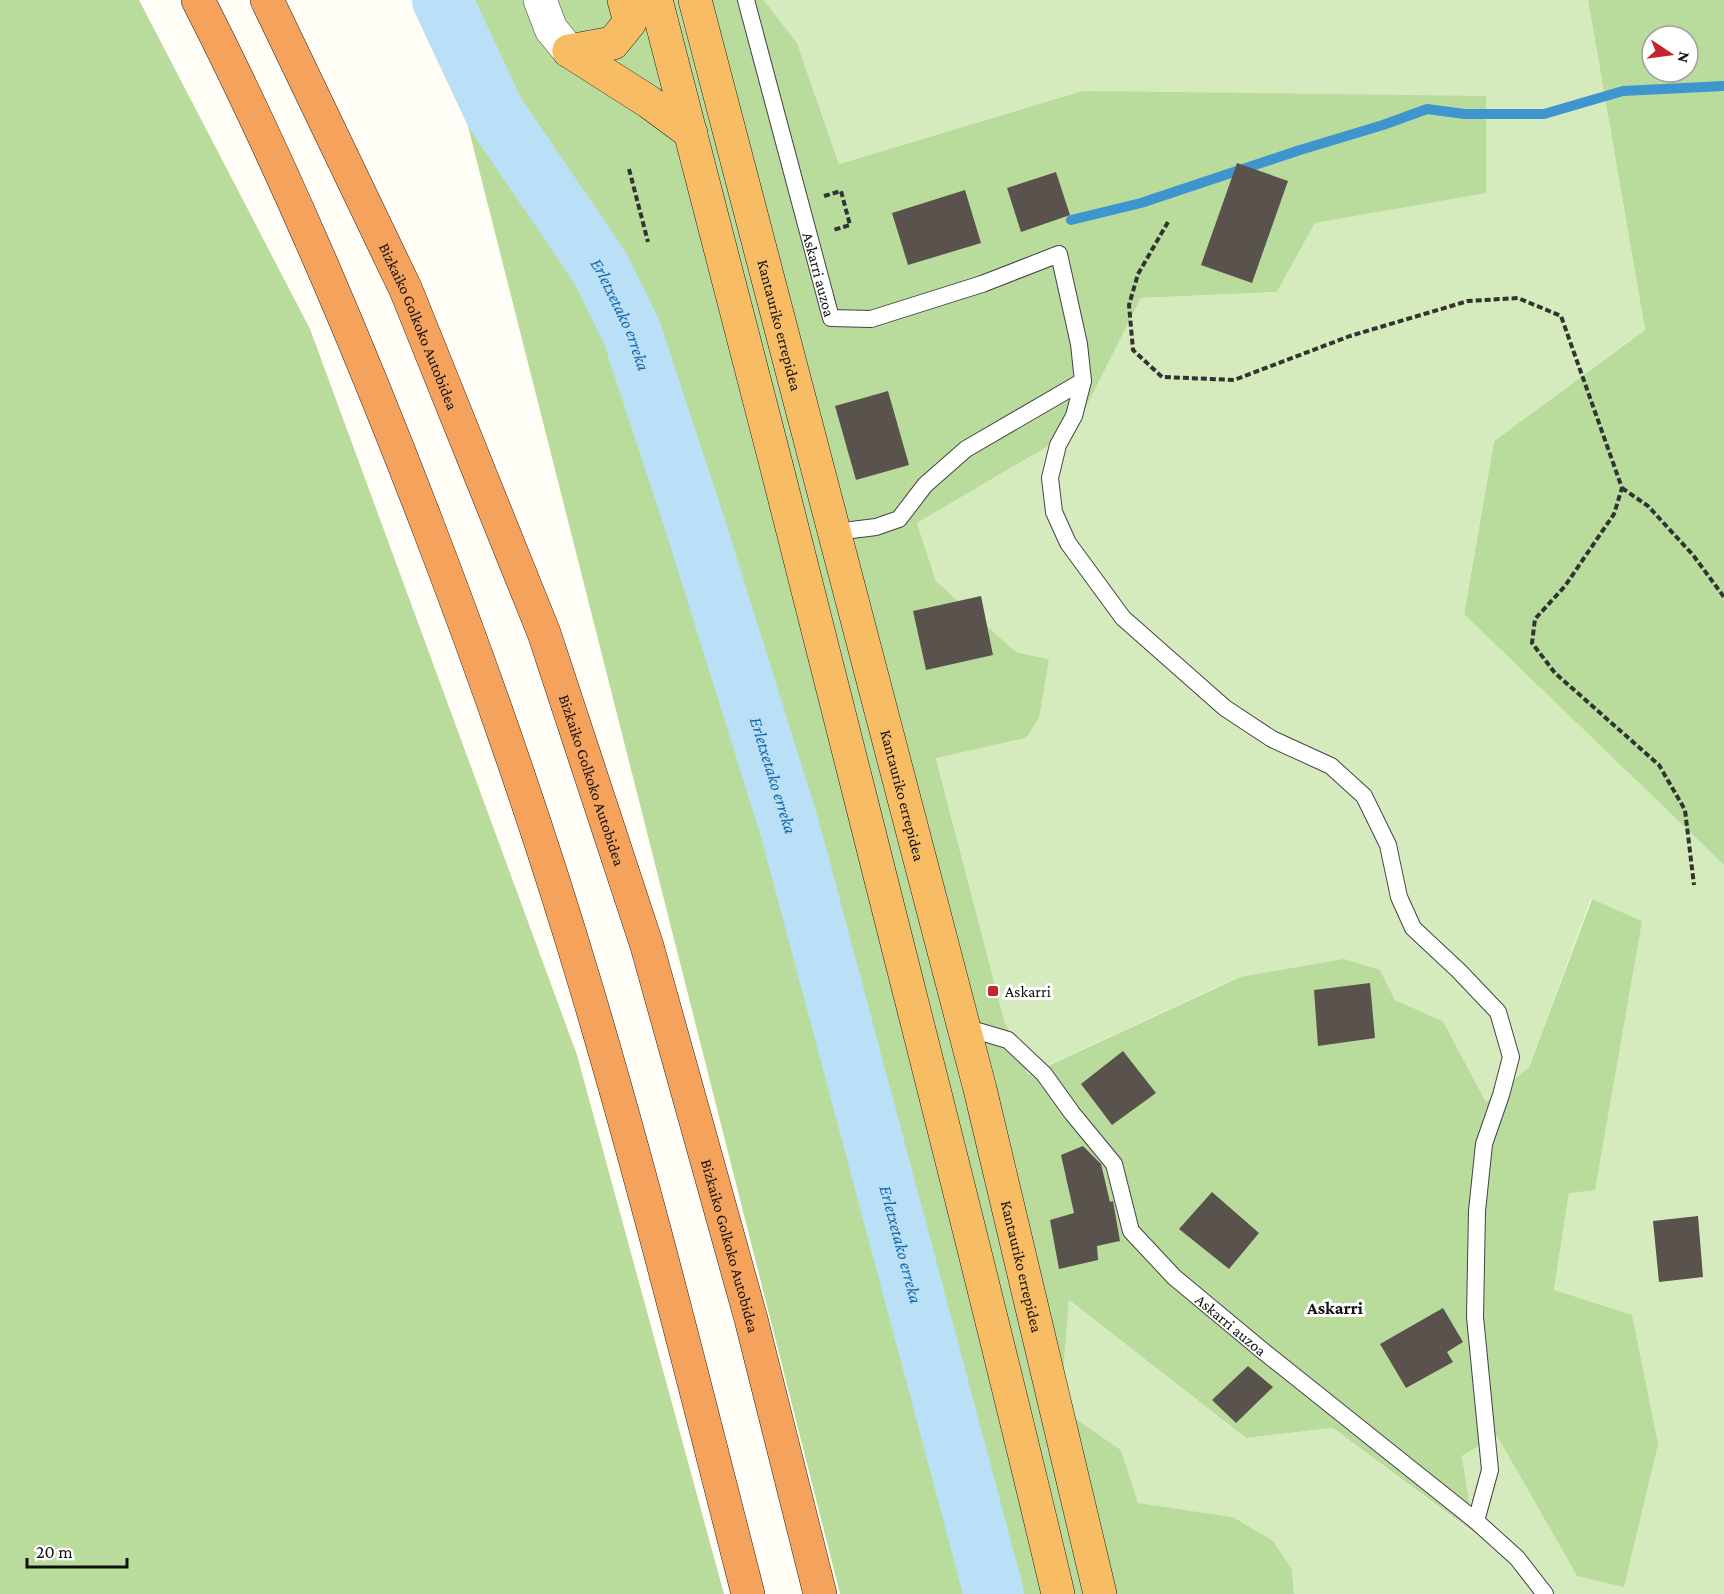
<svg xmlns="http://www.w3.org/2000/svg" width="1724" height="1594" font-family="'Crimson Pro',serif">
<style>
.green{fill:#d5ebbd}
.forest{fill:#b9dc9c;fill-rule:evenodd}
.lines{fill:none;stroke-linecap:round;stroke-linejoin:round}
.stream{stroke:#3f96cf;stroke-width:10}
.river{stroke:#b9e0f7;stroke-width:60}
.building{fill:#5a524d}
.service-casing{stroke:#444;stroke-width:18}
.tertiary-casing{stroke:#444;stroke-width:34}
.trunk-casing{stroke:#222;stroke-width:34}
.motorway-casing{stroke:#222;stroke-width:34}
.path{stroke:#333;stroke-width:4;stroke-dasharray:6 3;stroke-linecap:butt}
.service{stroke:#fff;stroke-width:16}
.tertiary{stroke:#fff;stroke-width:33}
.trunk{stroke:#f7bc64;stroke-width:33}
.motorway{stroke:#f5a25d;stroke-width:33}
.poi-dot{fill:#c4262e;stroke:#fff;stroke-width:2}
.labels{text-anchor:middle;stroke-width:6;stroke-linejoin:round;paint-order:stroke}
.street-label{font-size:16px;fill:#111;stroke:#fff}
.poi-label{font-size:16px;fill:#111;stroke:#fff;text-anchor:start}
.water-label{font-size:18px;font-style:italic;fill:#1768a6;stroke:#fff}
.neighbourhood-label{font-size:18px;font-weight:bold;fill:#111;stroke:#fff}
</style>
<rect width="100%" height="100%" fill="#fffdf5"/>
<path class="green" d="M764 0H1588L1645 330 1494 441 1464 613 1724 865V1594H1294L1292 1570 1233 1517 1137 1503 1121 1450 1059 1408 1069 1300 1246 1438 1333 1428 1473 1533 1462 1456 1497 1436 1577 1576 1554 1290 1569 1193 1642 921 1591 899 1529 1067 1486 1102 1443 1021 1395 1000 1380 970 1239 977 1027 1075 1004 1021 936 757 1026 738 1049 659 1016 652 936 581 917 523 1074 431 1141 298 1277 292 1315 223 1485 192 1082 91 839 164 797 43Z"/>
<path class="forest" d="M0 0H139L310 329 577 1055 724 1594H0Z
M436 0H764L797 43 839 164 1082 91 1486 96V193L1315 223 1277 292 1141 298 1074 431 917 523 936 581 1016 652 1049 659 1039 718 1026 738 936 758 1004 1020 1028 1075 1240 977 1344 959 1380 970 1395 1000 1443 1021 1486 1102 1529 1067 1592 899 1642 921 1595 1190 1569 1193 1554 1290 1632 1315 1658 1444 1624 1587 1577 1576 1497 1436 1462 1456 1474 1533 1333 1428 1246 1438 1069 1300 1060 1408 1121 1450 1138 1503 1233 1517 1273 1541 1292 1570 1294 1594H840Z
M1588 0H1724V865L1464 614 1494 441 1645 330ZM1652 36H1688V72H1652Z"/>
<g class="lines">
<path class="stream" d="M1071 220 1141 203 1300 150 1383 125 1427 109 1465 114H1544L1623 91 1724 86"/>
<path class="river" id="s1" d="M442 0 495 113 601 269 632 333 698 534 790 829 994 1594"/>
</g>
<path class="building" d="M1237 163 1288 181 1252 283 1201 265Z
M1056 172 1070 215 1021 232 1007 188Z
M965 190 981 243 908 265 892 213Z
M888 391 909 465 856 480 835 406Z
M981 596 993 655 926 670 913 611Z
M1370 983 1375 1038 1318 1046 1314 990Z
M1123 1051 1156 1093 1112 1125 1081 1084Z
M1083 1146 1101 1164 1110 1202 1113 1201 1120 1241 1097 1246 1098 1260 1059 1269 1050 1220 1074 1213 1061 1155Z
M1212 1192 1259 1233 1229 1269 1179 1229Z
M1698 1216 1703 1277 1659 1282 1653 1221Z
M1443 1308 1463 1342 1447 1352 1453 1362 1406 1388 1380 1344Z
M1248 1366 1273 1387 1236 1423 1212 1400Z"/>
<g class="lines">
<g class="service-casing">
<g id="service">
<path id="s2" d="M746 0 831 318 871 319 982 284 1059 254 1079 344 1083 381 1074 416 1058 445 1050 478 1054 512 1068 543 1123 618 1225 708 1272 739 1331 766 1364 796 1388 845 1399 897 1413 928 1459 971 1498 1012 1511 1057 1501 1095 1484 1144 1477 1211 1475 1317 1490 1470 1476 1521"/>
<path d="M835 532 876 527 899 519 925 485 966 449 1083 381"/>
<path id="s3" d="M964 1027 1008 1040 1044 1074 1072 1113 1114 1164 1131 1231 1174 1277 1263 1351 1476 1521 1517 1558 1545 1594"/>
</g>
</g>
<g class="tertiary-casing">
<path id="tertiary" d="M540 0 551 29 569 51"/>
</g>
<g class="trunk-casing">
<g id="trunk">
<path d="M656 0C728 271 796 544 865 816 930 1075 997 1334 1058 1594"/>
<path id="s4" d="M695 0 980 1089 1100 1594"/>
<path d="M569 51 649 102 691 133"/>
<path d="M569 51 613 43 630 22 624 0"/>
</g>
</g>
<g class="motorway-casing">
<g id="motorway">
<path d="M198 0C284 169 358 344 426 521 485 674 539 829 586 987 646 1188 696 1391 748 1594"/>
<path id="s5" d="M267 0 406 290 544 633 647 946 751 1319 820 1594"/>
</g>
</g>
<path class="path" d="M629 169 648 242
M824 196 841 191 850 225 833 230
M1168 222 1138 274 1129 305 1133 350 1162 377 1234 380 1350 336 1468 301 1518 298 1561 316 1622 488 1614 514 1565 586 1535 619 1532 643 1555 673 1659 765 1685 810 1694 885
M1622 488 1648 506 1693 555 1724 597"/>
<use href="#service" class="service"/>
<use href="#tertiary" class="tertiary"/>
<use href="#trunk" class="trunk"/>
<use href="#motorway" class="motorway"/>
</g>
<rect class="poi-dot" x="987" y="985" width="12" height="12" rx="3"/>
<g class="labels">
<g class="street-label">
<text dy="6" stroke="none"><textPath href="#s2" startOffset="284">Askarri auzoa</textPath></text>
<text dy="6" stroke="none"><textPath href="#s4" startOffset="336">Kantauriko errepidea</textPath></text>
<text dy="6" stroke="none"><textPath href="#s5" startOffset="360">Bizkaiko Golkoko Autobidea</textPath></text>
<text dy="6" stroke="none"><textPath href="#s5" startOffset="846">Bizkaiko Golkoko Autobidea</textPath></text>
<text dy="6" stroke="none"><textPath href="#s4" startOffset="822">Kantauriko errepidea</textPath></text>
<text dy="6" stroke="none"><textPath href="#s5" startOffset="1332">Bizkaiko Golkoko Autobidea</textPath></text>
<text dy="6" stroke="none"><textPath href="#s4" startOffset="1308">Kantauriko errepidea</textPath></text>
<text dy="6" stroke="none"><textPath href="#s3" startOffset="416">Askarri auzoa</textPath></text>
</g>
<g class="poi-label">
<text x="1005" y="997">Askarri</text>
</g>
<g class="water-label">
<text dy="6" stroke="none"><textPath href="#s1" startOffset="363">Erletxetako erreka</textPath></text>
<text dy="6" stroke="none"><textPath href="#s1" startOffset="849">Erletxetako erreka</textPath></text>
<text dy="6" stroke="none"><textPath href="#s1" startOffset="1335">Erletxetako erreka</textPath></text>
</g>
<g class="neighbourhood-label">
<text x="1335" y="1314">Askarri</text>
</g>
</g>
<g transform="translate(1670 54) rotate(103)"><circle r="28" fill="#ffffff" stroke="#a0a0a0" stroke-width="1.5"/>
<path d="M0-4.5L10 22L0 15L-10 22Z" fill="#c4262e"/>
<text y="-9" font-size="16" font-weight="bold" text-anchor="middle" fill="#111111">N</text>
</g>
<path d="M27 1558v9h100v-9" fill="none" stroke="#111111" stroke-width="3"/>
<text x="36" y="1558" font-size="18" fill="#111111" stroke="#ffffff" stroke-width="4.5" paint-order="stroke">20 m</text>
</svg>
